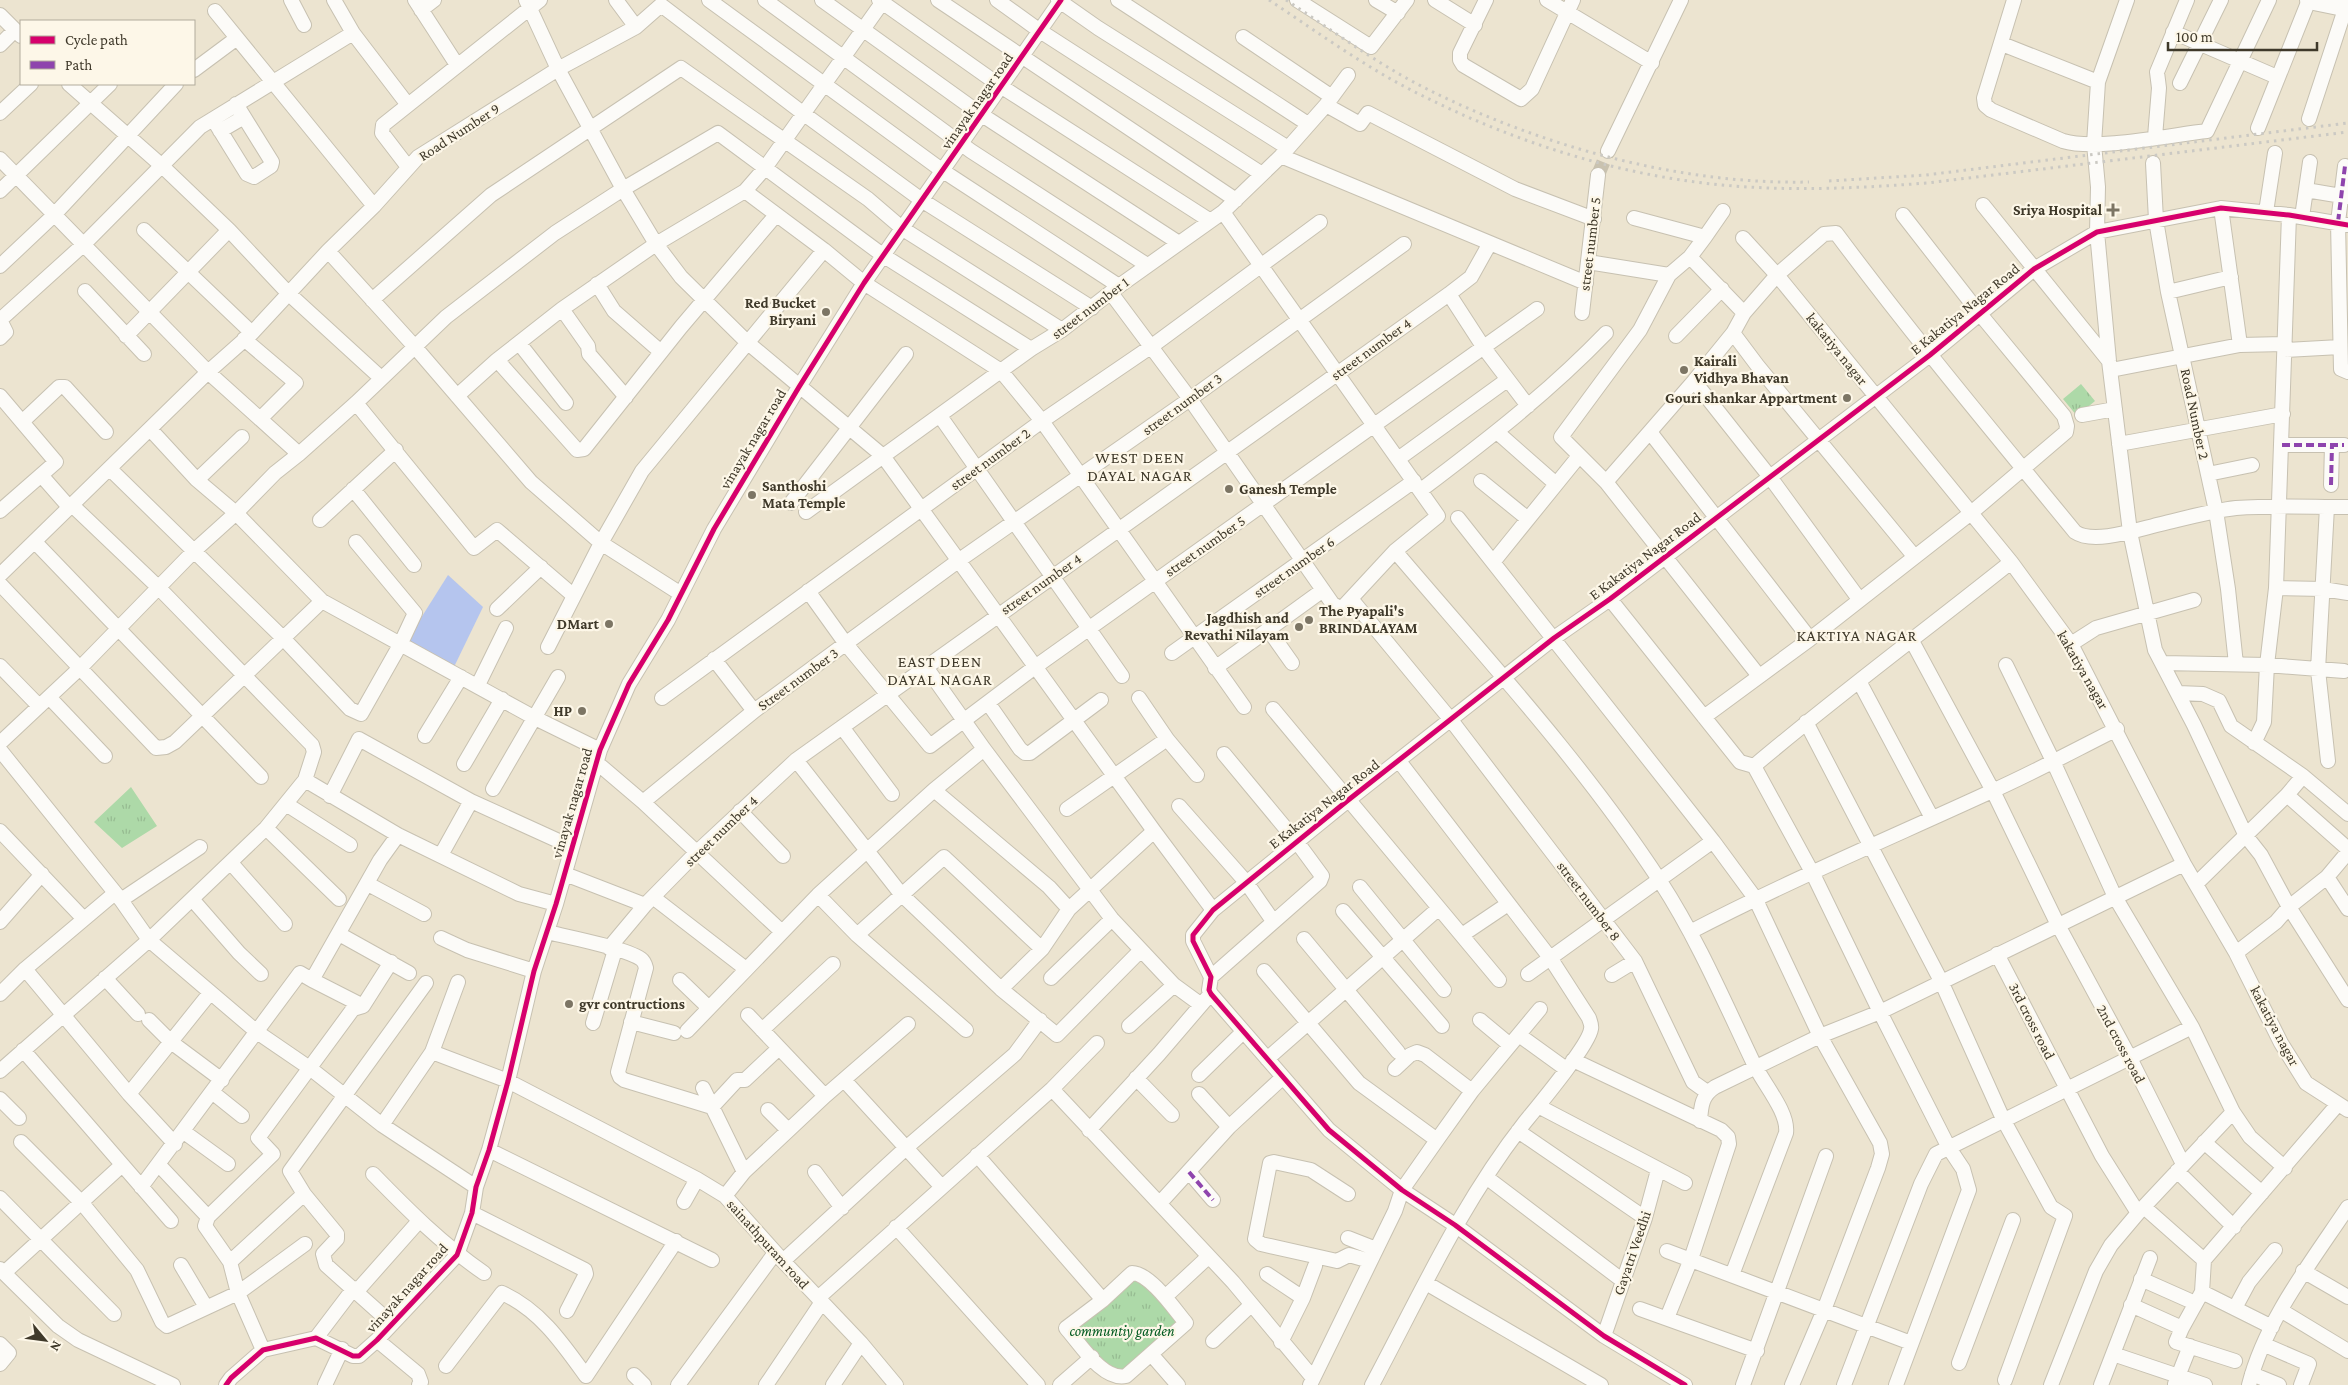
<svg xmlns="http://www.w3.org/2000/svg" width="2348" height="1385" font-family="'Crimson Pro',serif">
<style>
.park{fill:url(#park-tufts)}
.water{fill:#b5c5ee}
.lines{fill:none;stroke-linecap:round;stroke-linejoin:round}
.minor-tunnel{stroke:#c9c2af;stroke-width:14;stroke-dasharray:14 7;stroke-linecap:butt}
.minor-casing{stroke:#c7c1b1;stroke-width:16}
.major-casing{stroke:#c7c1b1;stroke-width:20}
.minor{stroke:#fcfbf8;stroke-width:14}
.major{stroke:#fcfbf8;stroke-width:18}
.rail{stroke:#cbc9c3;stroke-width:3;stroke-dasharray:2.5 5;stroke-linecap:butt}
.quiet{stroke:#8e44ad;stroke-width:4;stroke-dasharray:8 4;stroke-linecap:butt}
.cycleway-casing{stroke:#fdf7e8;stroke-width:8}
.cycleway{stroke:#d6006c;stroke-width:5}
.poi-dot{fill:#7c7564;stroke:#fdf7e8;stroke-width:2}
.labels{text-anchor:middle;stroke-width:4.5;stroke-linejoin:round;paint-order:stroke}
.street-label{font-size:15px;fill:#3f392a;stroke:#fdf7e8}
.poi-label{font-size:15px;font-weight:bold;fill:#3f392a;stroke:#fdf7e8;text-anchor:end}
.park-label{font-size:15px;font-style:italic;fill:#005a20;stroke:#fdf7e8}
.neighbourhood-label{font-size:16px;letter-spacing:1px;fill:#3f392a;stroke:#fdf7e8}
</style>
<defs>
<pattern id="park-tufts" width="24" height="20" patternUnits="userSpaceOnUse" patternTransform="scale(1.25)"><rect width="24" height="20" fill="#add9a8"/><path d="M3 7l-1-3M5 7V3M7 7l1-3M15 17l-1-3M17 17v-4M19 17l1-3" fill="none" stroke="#96bb91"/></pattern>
</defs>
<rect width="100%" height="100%" fill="#ece4d0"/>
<path class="park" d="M2081 384 2095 401 2077 416 2063 399Z
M131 787 157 826 122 848 94 822Z
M1136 1273 1184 1321 1117 1378 1066 1328Z"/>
<path class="water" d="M448 575 483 607 453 669 404 645Z"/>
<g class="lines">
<path class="minor-tunnel" d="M1598 175 1608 151"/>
<g class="minor-casing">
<path id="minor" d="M291 0 304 25
M415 0 457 65
M526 0 558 69 623 189 656 244 681 277 748 343 883 456 1154 831 1213 910
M616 0 636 27
M709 0 943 171 1119 286
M765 0 971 151 1147 265
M822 0 982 115 1179 243
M879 0 1002 87 1209 220
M938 0 1236 200
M997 0 1040 31 1262 174
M1058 0 1098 28 1288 148
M1118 0 1308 124
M1297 0 1371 47 1407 0
M1376 0 1398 13
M1435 0 1475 25
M1486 0 1460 53V60L1463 65 1521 99 1532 89 1573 0
M1547 0 1652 63
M2014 0 1984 98 1985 105 1991 110 2063 141C2096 151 2171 135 2207 131L2269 0
M2127 0 2098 82 2094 144 2098 187 2097 232 2109 361 2130 532 2155 650 2194 725 2246 836 2261 855 2289 907 2348 1000
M421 10 434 0
M215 11 374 206
M0 15 21 36
M2173 32 2277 77
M353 33 408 105
M1243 37 1332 97
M2002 44 2098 82
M0 45 15 30
M194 70 237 38
M2180 83 2221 0
M69 84 161 165 229 230 288 293 381 378
M1326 105 1360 124 1368 113 1515 189 1594 219
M0 113 31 84
M213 119 247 174 254 177 271 166 272 162 236 104
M2309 119 2348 0
M2258 128 2309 0
M220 131 244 117
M2155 137 2159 88 2157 72 2187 0
M1608 151 1681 0
M1281 156 1586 283
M0 159 208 372 299 454
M2153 163 2156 220 2168 292 2216 511 2228 589 2236 664
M2345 166 2338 222 2341 369 2348 372
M408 167 382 133 383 125 540 0
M2306 190 2348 197
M0 191 110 84
M745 191 824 250 864 283 1001 371 1042 421 1244 707
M1983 205 2109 361
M2221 208 2240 345
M2266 212 2275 153
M2302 217 2310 162
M1634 218 1705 237 1690 257 1669 275 1640 330 1561 437 1606 482 1759 676
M144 230 252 333
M1705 237 1723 211
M1743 238 1777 275 2011 562 2071 644 2184 864 2236 953 2281 1043 2306 1083 2348 1110
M328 251 415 347 531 482 601 543 681 594
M1690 257 1744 313
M1588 262 1669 275
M0 266 53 216 176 84
M597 284 614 311 661 352
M85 291 144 354
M2168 292 2231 277
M1111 293 1190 399 1332 603 1337 607 1344 606 1395 551 1438 516 1223 212
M1449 294 1484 348 1528 406
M372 300 491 195 681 68 868 199 903 229 1062 330
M562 309 588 346 589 354 626 397
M1582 313 1598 175
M1733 333 1757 365 1914 556
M126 336 229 230
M1676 336 1722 289
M0 338 6 332 0 320 83 245 200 127 353 33 334 0
M244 339 296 383 260 419
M519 343 566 403
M2284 350 2340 347
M497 360 577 450 584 449 681 327 776 215
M2111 370 2240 345 2284 344
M1694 381 1770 477 1859 599
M0 396 56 462 0 511
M457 396 497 360 562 309 656 244 745 191 765 168 884 0
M356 403 474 548 497 530 574 596
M2082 415 2115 409
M940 416 1122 676
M22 422 59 387H65L106 432
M150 429 197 480 236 513 322 601 535 718 600 750
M1497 432 1556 484
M1650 432 1810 639
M2119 444 2283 414
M2282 445H2344
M1398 459 1507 380
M110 469 282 637 350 709 361 714 400 645 415 613 356 542
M2208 474 2252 465
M41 475 70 508
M197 480 242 437
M1481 481 1528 519
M1606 482 1694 381 1733 333 1744 313 1777 275 1824 234 1836 233C1912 335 1994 433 2075 532 2094 545 2139 529 2161 524 2186 518 2210 511 2236 508 2273 505 2310 507 2347 507
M2331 485 2332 445
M353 489 414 565
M1421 490C1487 440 1548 393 1606 333
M791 503 906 354
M2327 507 2318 670 2328 761
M806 512 1031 349 1062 330 1119 286 1223 212 1281 156 1326 105 1348 75
M1458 518 1713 841 1755 898 1820 1036 1880 1143 1882 1154 1878 1168 1824 1310 1792 1385
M320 520 396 450
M35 542 261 777
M1395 551C1486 658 1583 763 1660 881 1697 938 1724 1001 1753 1062 1762 1082 1789 1112 1786 1133L1732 1275
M1494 561 1579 456
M0 575 208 372 252 333 328 251 374 206 418 157 558 69 636 27 661 5 804 114 923 201 1092 308
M0 584 156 748 166 747 175 742 322 601
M2276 588 2323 589 2348 593
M808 591 846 644 930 746 1035 667 1537 309
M1610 599 1740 762 1754 766 1813 874 1880 1012 1949 1148 1963 1169 1969 1190 1896 1385
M1352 600 1451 720 1635 961 1693 1082 1707 1092
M497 609 541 567
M1268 629 1292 663
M1912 641 1993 791 2058 925 2130 1058 2183 1164
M2071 644 2096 628 2194 600
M548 647 601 543 642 471 824 250
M1172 653 1414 481
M714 659 754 711
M2162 663 2267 665 2344 671
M2006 665 2053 761 2115 897 2192 1027 2233 1112 2250 1137 2285 1168
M0 666 39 706
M926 667 984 749 1112 919 1174 985 1200 1004
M1215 668 1323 590
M1859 681 1932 818
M478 685 506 628
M2178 693 2203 694 2219 701 2231 726 2303 776 2348 814
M49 697 105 756
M662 698 1042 421 1152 346 1320 222
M1139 698 1167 739
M988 703 1020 749 1025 753H1030L1101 700
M1273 709 1499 980
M1704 717 1810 639 1971 513 2066 432 2067 426 2064 416 1980 314 1903 215
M1806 722 1941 981 2003 1119 2051 1207 2065 1216 2005 1380
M842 727 892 794
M425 736 461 677
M0 743 81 667 195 550 236 513 275 473 299 454 356 403 446 317 555 233 623 189 718 133 884 256 1031 349
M2254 743 2264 722 2267 665 2276 588 2289 215
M0 750 121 900 149 940 257 1032 311 1069 382 1125 476 1187
M796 760 901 894 1001 989 1057 1035 1141 950
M596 762 643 802 781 931
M464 764 502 699
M1754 766C1838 695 1926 630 2011 562
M305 780 398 835 519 894 556 904
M493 789 558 677
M934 790 1049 887 1069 909
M2287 795 2348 849
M330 796 359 739 471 801 572 847
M643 802 754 711 958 561 1190 399 1404 244
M286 804 350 845
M1179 806 1246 882 1273 921
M1067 809 1167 739 1197 775
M740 811 783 856
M266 828 339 899
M0 831 83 918
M441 855 471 801
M231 863 285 924
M565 874 645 905
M2327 877 2348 909
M2197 883 2287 795 2303 776
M368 884 424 914
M1360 887 1444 990
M818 895 857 935 966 1030
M654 898 746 969
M192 899 239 953 261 974
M121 900 200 847
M1343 911 1442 1026
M0 922 42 874
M547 932C568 937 625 948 641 959 644 961 645 964 646 968L618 1072 620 1077 624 1080 712 1107 737 1080H745L779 1048
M1690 932C1788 881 1890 838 1990 792 2033 773 2075 750 2117 729
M339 934 409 973
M857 935 944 857 1042 949
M1462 935 1508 904
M441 938 467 950 534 971
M1304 939 1398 1052
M609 948 645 905 696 853 796 760 1449 294 1471 277 1490 243
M2236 953 2276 922 2289 907 2327 877 2348 852
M1997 954 2102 1156 2138 1213
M25 969 129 1094 175 1144
M1264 971 1359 1083 1437 1140
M1528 974 1713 841
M1612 975 1635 961
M1211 977 1320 881 1322 876 1297 842 1224 754
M105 978 138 1014
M1051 978 1112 919
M312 980 363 1006
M680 980 709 1008
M1001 989 1042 949 1069 909 1154 831
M0 994 25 969 115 893
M748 1015 825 1096
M149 1020 171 1042 222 1080
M1480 1020 1510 1045
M631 1022 674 1033
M593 1023 615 950
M1129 1026 1174 985
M762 1030 833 964
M687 1031 818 895 934 790 984 749
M1519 1035 1566 1069
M23 1050 171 1221
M432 1052 458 982
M1267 1059 1439 908
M1573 1060 1721 1130 1728 1137 1729 1144 1691 1259 1667 1318
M1395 1069 1410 1055 1417 1052 1425 1055 1472 1091
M0 1071 149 940 266 828 305 780 314 752 312 745 158 587 73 506
M1199 1075 1243 1032
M1136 1078 1172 1115
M844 1080 941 1186
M703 1088 744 1172
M1052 1089 1233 1282 1313 1378
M212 1092 242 1116
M129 1094 210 993
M1199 1094 1229 1127
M0 1099 19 1118
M1538 1106 1685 1183
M768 1110 788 1130
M1700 1121C1701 1106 1702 1095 1715 1087L1820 1036 1880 1012 2184 864
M382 1125 432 1052 508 1081 697 1179 725 1196 783 1261 861 1343 896 1385
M1089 1130 1159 1054 1207 998
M1518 1131 1645 1218
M184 1132 228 1164
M21 1142 82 1203 137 1270 162 1322 167 1326 238 1293 305 1244
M2204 1142 2262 1193
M489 1150 712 1260
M977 1155 1103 1300
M159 1165 208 1217 205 1226 230 1262 238 1293 263 1350
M2177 1171 2234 1227
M815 1172 842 1208
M1189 1172 1213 1200
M373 1174C408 1210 442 1244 484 1273
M1486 1177 1623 1281
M141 1187 300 973 312 980 380 860 398 835
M1348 1194 1311 1170 1274 1162 1270 1163 1255 1239 1261 1244 1337 1261 1349 1255 1370 1261
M725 1196 744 1172 825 1096 908 1024
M0 1198 114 1314
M684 1202 697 1179
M1160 1203 1229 1127 1282 1078
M2144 1207 2204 1260
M472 1213 585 1270 586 1274 567 1311
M208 1217 273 1154 258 1138 353 1009 363 1006 391 962
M896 1227 1038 1385
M1348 1238 1376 1249
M1667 1251 1911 1343
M783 1261 907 1147 1015 1054 1040 1020
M230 1262 304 1194
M181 1265 206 1307
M0 1269 58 1326 78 1340 173 1385
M2303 1271 2348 1297
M4 1273 122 1165
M1132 1273C1150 1273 1175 1310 1186 1323L1126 1376C1103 1381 1081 1345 1066 1328L1103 1300Z
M1267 1274 1303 1298
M2141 1279 2195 1303
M1426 1283 1601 1385
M357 1291 419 1221
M2202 1292 2272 1327
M1165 1297 1208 1257
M818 1298 1052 1089 1097 1043
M2131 1305 2182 1328 2202 1292 2204 1260 2338 1104
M2235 1308 2249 1282 2275 1250
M1640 1309 1757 1351
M2282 1311 2348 1351
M392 1324 326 1265 323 1254 337 1239V1234L304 1194 290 1171 426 983
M2182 1328 2176 1342 2235 1361
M1604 1336 1645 1218 1658 1170
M316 1338 354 1288
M377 1340 418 1374 421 1382 419 1385
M1213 1341 1251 1305
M1281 1342 1303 1298 1315 1266
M0 1344 9 1353 0 1364
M2265 1345 2309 1364 2301 1385
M1151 1354 1178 1385
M2113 1354 2205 1385
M1959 1363 2013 1220
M446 1366 502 1293C540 1310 563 1344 586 1376L676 1241
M2252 1374 2279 1385
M634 1375 644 1385
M2175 1384 2190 1346
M226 1385 231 1378 263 1350 316 1338 353 1356H359L377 1340 457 1255 472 1213 476 1187 489 1150 508 1081 534 971 556 904 600 750 629 684 668 620 714 529 799 387 864 283 1061 0
M325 1385 342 1349
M678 1385 775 1253
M766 1385 822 1302
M833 1385 861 1343
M1060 1385 1092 1357
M1310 1385 1395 1211 1402 1190 1437 1140 1472 1091 1540 1009
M1372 1385C1420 1295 1462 1202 1525 1122 1538 1106 1589 1045 1591 1029 1592 1025 1590 1022 1589 1018L1551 959 1399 761
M1685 1385 1604 1336 1455 1225 1402 1190 1329 1130 1211 994 1209 990 1211 977 1193 941V935L1213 910 1347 801 1554 638 1610 599 1930 355 2034 269 2097 232 2221 208 2289 215 2348 225
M1743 1385 1826 1156
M1844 1385 1921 1184 1936 1154 2192 1027
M2051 1385 2096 1271 2111 1245 2138 1213 2233 1112
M2101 1385 2150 1258
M2249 1385C2265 1321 2312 1261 2348 1207"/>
</g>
<g class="major-casing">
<path id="major" d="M2309 0 2348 8"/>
</g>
<use href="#minor" class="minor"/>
<use href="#major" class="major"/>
<path class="rail" d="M1269 0C1319 33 1369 70 1423 96 1519 144 1627 178 1734 186 1798 191 1862 188 1927 183L2348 132
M1286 0C1332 30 1377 64 1427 89 1541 146 1680 185 1809 182
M1829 181 1926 175 2348 123"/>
<path class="quiet" d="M2338 222 2345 166
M2282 445H2344
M2331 485 2332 445
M1189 1172 1213 1200"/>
<g class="cycleway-casing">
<path id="cycleway" d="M226 1385 231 1378 263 1350 316 1338 353 1356H359L377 1340 457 1255 472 1213 476 1187 489 1150 508 1081 534 971 556 904 600 750 629 684 668 620 714 529 799 387 864 283 1061 0
M1685 1385 1604 1336 1455 1225 1402 1190 1329 1130 1211 994 1209 990 1211 977 1193 941V935L1213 910 1347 801 1554 638 1610 599 1930 355 2034 269 2097 232 2221 208 2289 215 2348 225"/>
</g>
<use href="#cycleway" class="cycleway"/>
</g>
<g class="poi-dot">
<path d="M2110.5 202.5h5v5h5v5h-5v5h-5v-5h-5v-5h5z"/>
<circle cx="826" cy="312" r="5"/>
<circle cx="1684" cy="370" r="5"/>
<circle cx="1847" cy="398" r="5"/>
<circle cx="1229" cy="489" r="5"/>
<circle cx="752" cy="495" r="5"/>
<circle cx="1309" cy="620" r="5"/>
<circle cx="609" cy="624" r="5"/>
<circle cx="1299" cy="627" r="5"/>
<circle cx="582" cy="711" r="5"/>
<circle cx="569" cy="1004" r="5"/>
</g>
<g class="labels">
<g class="street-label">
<text transform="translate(977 101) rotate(-55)" y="5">vinayak nagar road</text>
<text transform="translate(459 132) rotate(-33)" y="5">Road Number 9</text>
<text transform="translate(1590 244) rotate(-83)" y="5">street number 5</text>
<text transform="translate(1090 308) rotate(-37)" y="5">street number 1</text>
<text transform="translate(1965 309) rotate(-39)" y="5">E Kakatiya Nagar Road</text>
<text transform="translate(1371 349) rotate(-36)" y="5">street number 4</text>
<text transform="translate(1837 349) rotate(51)" y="5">kakatiya nagar</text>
<text transform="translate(1182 404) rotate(-36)" y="5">street number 3</text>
<text transform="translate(2195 414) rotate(78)" y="5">Road Number 2</text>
<text transform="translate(753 439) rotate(-59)" y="5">vinayak nagar road</text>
<text transform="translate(990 459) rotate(-36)" y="5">street number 2</text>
<text transform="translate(1205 546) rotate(-35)" y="5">street number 5</text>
<text transform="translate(1645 556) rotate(-37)" y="5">E Kakatiya Nagar Road</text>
<text transform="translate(1294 567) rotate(-35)" y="5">street number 6</text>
<text transform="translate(1041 584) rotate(-35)" y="5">street number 4</text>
<text transform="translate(2083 670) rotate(60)" y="5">kakatiya nagar</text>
<text transform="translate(798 679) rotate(-36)" y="5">Street number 3</text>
<text transform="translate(572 803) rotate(-74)" y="5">vinayak nagar road</text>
<text transform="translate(1324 804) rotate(-38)" y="5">E Kakatiya Nagar Road</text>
<text transform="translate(721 831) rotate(-44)" y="5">street number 4</text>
<text transform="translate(1589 901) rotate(53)" y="5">street number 8</text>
<text transform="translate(2032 1021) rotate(63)" y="5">3rd cross road</text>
<text transform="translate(2275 1026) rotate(62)" y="5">kakatiya nagar</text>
<text transform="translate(2121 1044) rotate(62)" y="5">2nd cross road</text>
<text transform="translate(768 1244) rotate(48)" y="5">sainathpuram road</text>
<text transform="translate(1632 1253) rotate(-71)" y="5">Gayatri Veedhi</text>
<text transform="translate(407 1288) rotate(-48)" y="5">vinayak nagar road</text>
</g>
<g class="poi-label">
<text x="2102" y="215">Sriya Hospital</text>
<text x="816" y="308">Red Bucket<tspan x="816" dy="17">Biryani</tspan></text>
<text x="1694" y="366" text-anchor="start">Kairali<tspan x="1694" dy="17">Vidhya Bhavan</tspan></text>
<text x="1837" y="403">Gouri shankar Appartment</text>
<text x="762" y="491" text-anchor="start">Santhoshi<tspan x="762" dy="17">Mata Temple</tspan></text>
<text x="1239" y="494" text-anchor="start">Ganesh Temple</text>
<text x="1319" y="616" text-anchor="start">The Pyapali's<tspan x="1319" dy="17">BRINDALAYAM</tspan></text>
<text x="1289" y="623">Jagdhish and<tspan x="1289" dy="17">Revathi Nilayam</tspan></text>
<text x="599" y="629">DMart</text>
<text x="572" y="716">HP</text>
<text x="579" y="1009" text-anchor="start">gvr contructions</text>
</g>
<g class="park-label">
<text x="1122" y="1336">communtiy garden</text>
</g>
<g class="neighbourhood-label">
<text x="1140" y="463">WEST DEEN<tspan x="1140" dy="18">DAYAL NAGAR</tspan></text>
<text x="1857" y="641">KAKTIYA NAGAR</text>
<text x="940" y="667">EAST DEEN<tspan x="940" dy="18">DAYAL NAGAR</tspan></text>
</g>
</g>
<rect x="20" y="20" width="175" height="65" fill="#fdf7e8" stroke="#b1ab9c"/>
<rect x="30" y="36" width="25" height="8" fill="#d6006c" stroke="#b1ab9c"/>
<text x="65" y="45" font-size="15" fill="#3f392a">Cycle path</text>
<rect x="30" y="61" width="25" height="8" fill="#8e44ad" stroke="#b1ab9c"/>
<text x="65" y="70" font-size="15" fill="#3f392a">Path</text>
<g transform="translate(45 1340) rotate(119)" stroke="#fdf7e8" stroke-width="4" paint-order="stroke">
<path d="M0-4L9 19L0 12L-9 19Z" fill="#3f392a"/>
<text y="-8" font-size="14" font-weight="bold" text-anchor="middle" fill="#3f392a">N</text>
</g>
<path d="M2168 42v8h149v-8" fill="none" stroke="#3f392a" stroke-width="2.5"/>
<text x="2176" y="42" font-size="15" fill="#3f392a" stroke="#fdf7e8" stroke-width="4" paint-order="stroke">100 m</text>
</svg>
